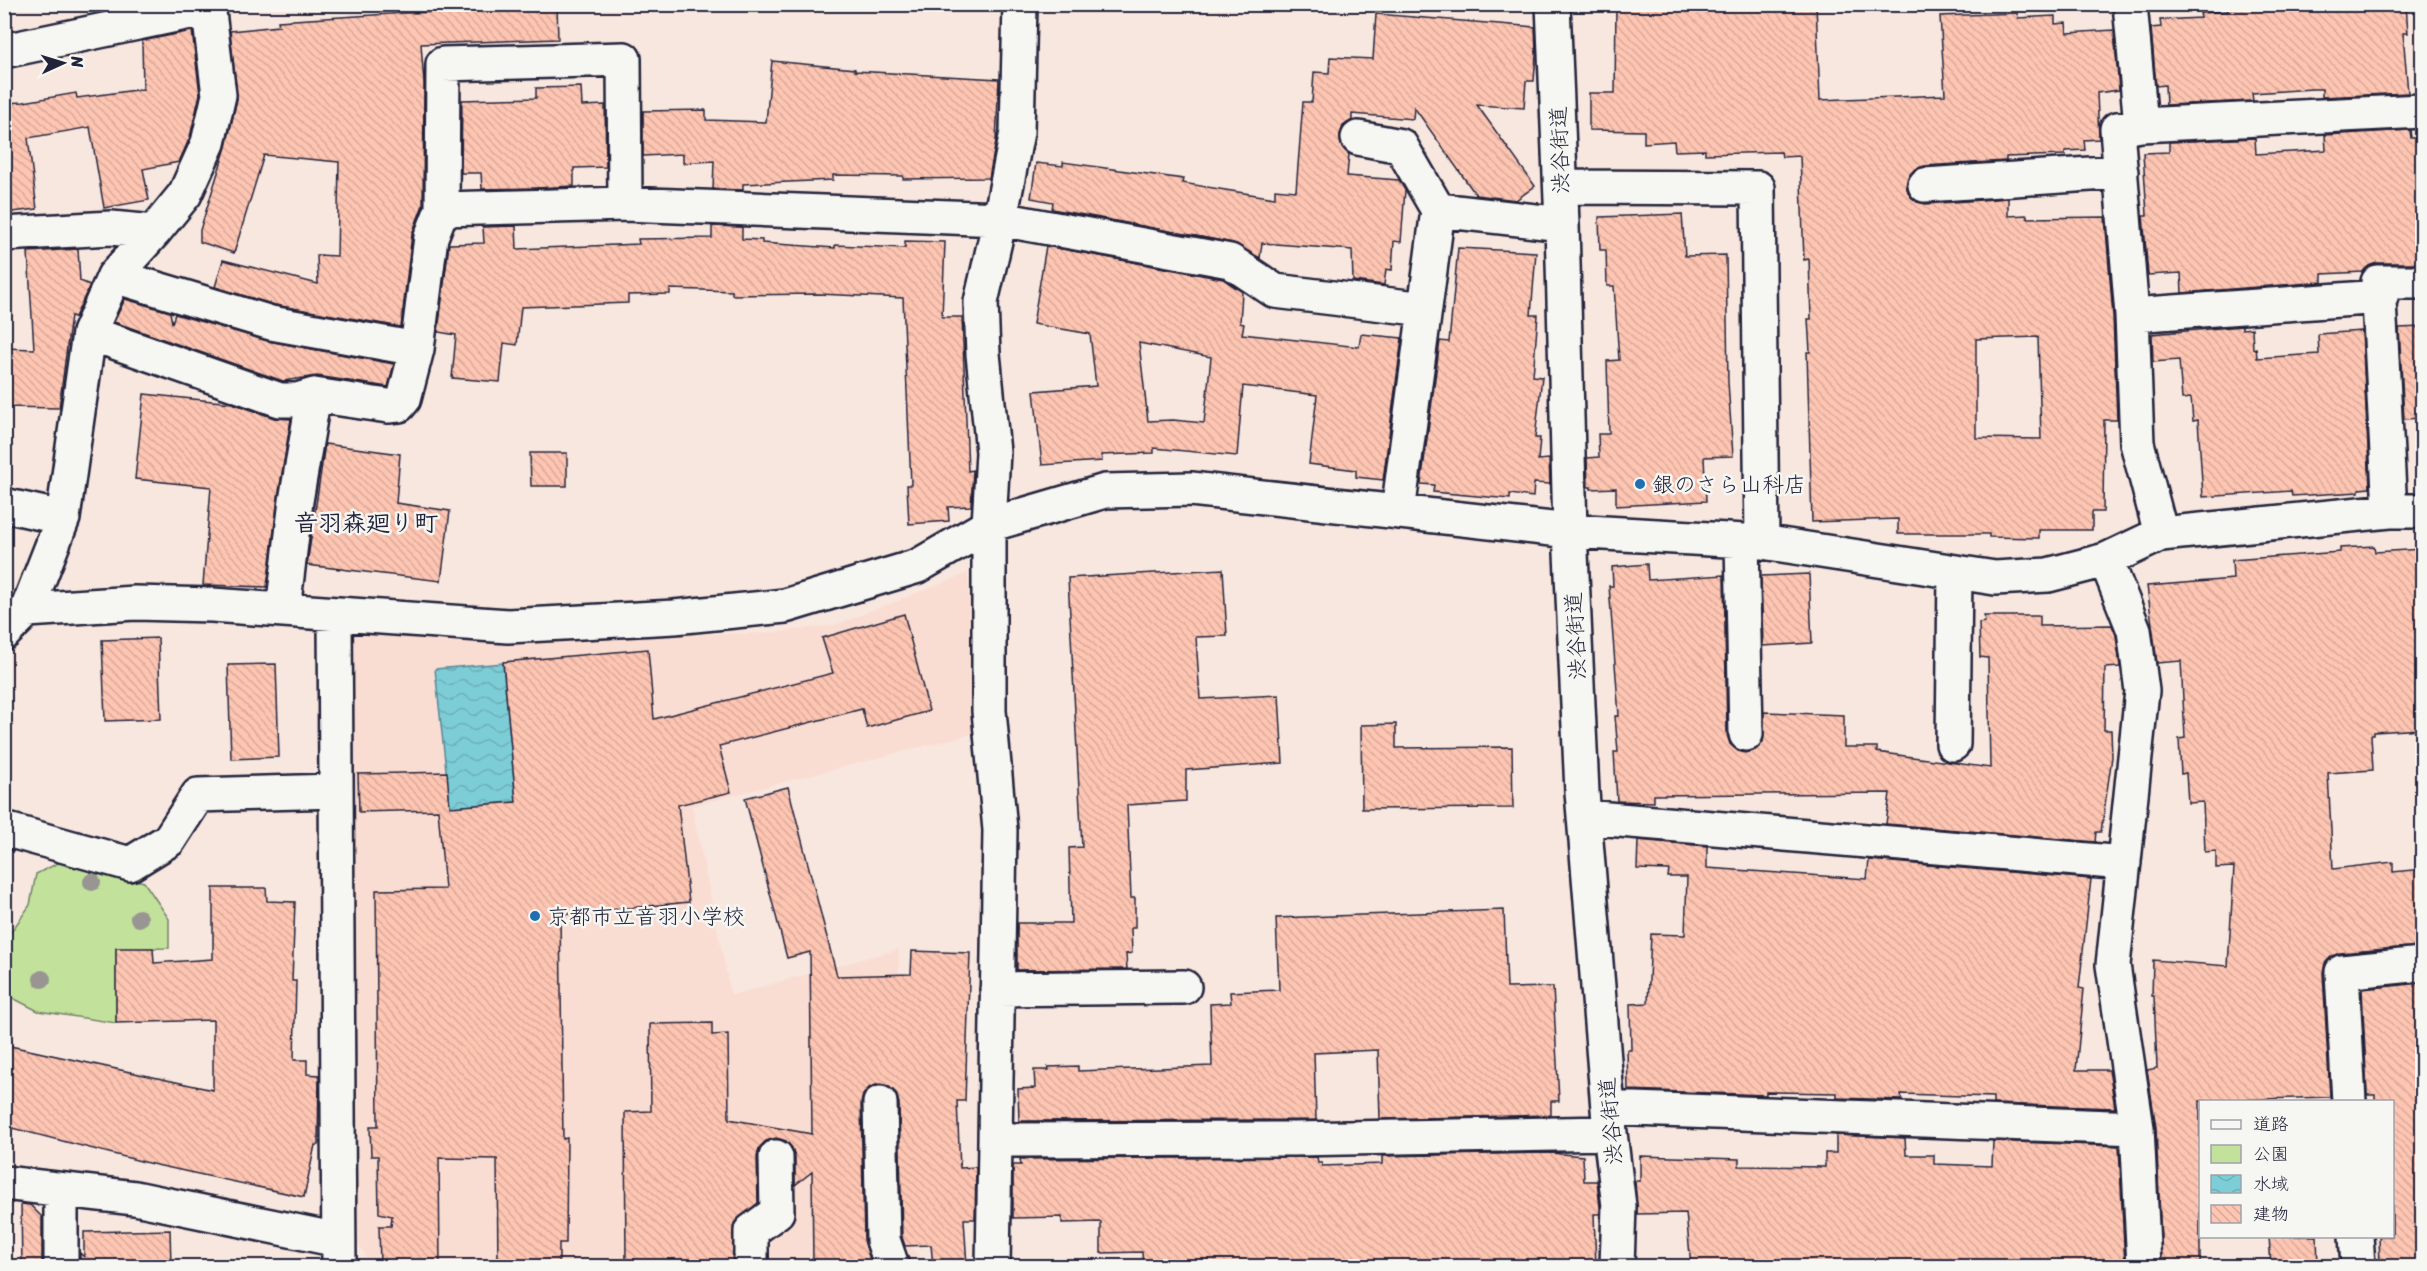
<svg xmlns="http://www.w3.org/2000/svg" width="2427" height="1271" font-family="Sriracha,'Klee One',sans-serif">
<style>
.built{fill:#faddd2}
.green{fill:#c2e19a;stroke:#72826a;stroke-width:1.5}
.water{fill:url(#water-waves);stroke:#598998;stroke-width:1.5}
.building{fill:url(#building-back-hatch);stroke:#22223b;stroke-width:1.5;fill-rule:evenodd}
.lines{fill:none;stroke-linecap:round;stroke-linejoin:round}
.minor-casing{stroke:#22223b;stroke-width:38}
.minor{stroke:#f6f6f2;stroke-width:33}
.tree{fill:#989592}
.poi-dot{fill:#1f6fb2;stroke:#f6f6f2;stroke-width:2}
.labels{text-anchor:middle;stroke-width:5;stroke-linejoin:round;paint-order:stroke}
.street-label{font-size:22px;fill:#22223b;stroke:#f6f6f2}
.poi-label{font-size:22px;fill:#22223b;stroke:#f6f6f2;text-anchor:start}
.neighbourhood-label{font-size:24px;font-weight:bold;fill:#22223b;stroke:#f6f6f2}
</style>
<defs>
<pattern id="water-waves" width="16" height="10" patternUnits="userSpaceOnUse" patternTransform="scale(1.5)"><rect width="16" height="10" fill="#7dcdd6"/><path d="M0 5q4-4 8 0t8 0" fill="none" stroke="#6cb0b9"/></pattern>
<pattern id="building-back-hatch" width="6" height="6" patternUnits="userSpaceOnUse" patternTransform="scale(1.5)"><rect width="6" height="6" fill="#fdc5b2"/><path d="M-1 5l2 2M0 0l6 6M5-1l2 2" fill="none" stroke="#d9a99a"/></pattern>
</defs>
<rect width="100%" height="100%" fill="#f8e7df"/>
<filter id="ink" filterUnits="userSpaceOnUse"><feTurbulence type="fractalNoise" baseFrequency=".0167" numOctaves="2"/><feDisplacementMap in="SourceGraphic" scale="12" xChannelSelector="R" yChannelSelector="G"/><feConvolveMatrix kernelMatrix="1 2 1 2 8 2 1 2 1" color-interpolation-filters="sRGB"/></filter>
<g filter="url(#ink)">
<path class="built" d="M968 573 979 732 692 806 731 995 899 949 902 1234 927 1266H364L365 1254 356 1242 353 1204 355 883 342 627 526 636 767 633 835 625Z"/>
<path class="green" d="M60 862 144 882 169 919V948L116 949V1023L38 1011 5 994 4 942 30 905 36 874Z"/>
<path class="water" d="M503 663 516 802 450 807 435 669Z"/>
<path class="building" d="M497 4H557L558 39 421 44 424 83 423 205 412 234 401 327 275 305 215 287 223 260 318 284 317 255 337 256 339 162 264 155 234 253 200 242V230L226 147 237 99 230 31 279 26 278 21 405 13 497 10Z
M1616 4H1816L1820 100 1945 95 1940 16 2017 13 2018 18 2055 16V24L2066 23 2067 33 2114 30 2119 90 2097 93 2099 139 2084 140 2085 150 2065 151V155L2006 157V161L1924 166 1914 170 1908 177 1906 186 1910 196 1917 202 1926 204 2008 198V216L2027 215V218L2105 217 2113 316 2117 420H2104L2103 512H2092V530H2039V538L1989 537V534H1898V519L1812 522 1807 352H1810L1808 319H1811L1809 259 1804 260 1800 156 1782 157 1781 152 1705 154V150L1675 151 1674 141 1644 143V131L1589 130V93H1615ZM2038 337 2041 439 1976 438V339Z
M2293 4H2406L2408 33H2403L2408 93 2322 97V89H2312L2252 93 2253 101 2166 105 2165 85 2156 86 2151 28 2161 27 2160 20 2201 18 2200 13 2228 11V8Z
M1376 14 1535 27 1536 55 1534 81H1526L1524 108 1477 105 1535 186 1516 200 1476 195 1414 107 1413 119 1352 114V120L1343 126 1340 135 1341 145 1349 154 1347 176 1399 180 1405 190 1401 242 1394 241 1392 270 1386 269 1384 285 1353 281 1352 250 1262 243 1260 258 1233 243 1052 209 1053 202 1031 198 1036 163 1063 166V162L1183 179 1182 183 1275 198V189L1296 191 1303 102H1312L1314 72 1329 73 1330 57 1373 59Z
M192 31 200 94 190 137 179 162 143 169 149 200 104 208 90 127 28 138 37 209 4 213V103L24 102 76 93 77 98 143 89 142 41Z
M772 61 855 69V71L999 79 996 141 989 178 903 179V176L833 175V180L743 184V190L713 189 714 161 683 163V154L643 156V111L706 110V120L766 122Z
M581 87 582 106 605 105 606 167 574 168V186L536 188 482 189 481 173H461L462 100 536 98V88Z
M2410 130 2411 138H2416L2417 146H2422V263H2377L2369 266 2363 272 2322 274V282L2182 293 2181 273 2148 275 2143 215H2147L2143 153 2169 152V142L2255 138 2256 154 2326 150 2325 135Z
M1682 214 1685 256 1726 255 1728 382 1733 456 1704 457 1706 501 1616 506V488L1591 489V487H1588L1587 458 1599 457 1598 434H1609L1607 361 1619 360 1614 286H1607L1606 250H1600L1599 217Z
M516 226 517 249 639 244 638 239 712 238V226L742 227V239L762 240V243L835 248V245L905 248V241L945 242 942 317H962L968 471 973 470 971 506 948 507 949 521 909 524 907 485H911L903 298 819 294 732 295V291L670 289V294L628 295V303L521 307 517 345 504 343 500 382 452 378 456 335 438 332 449 244 484 243 483 227Z
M1046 246 1223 279 1242 292 1240 323 1244 324 1242 334 1359 347 1361 334 1402 338 1383 480 1356 477V470L1309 464 1317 395 1243 386 1237 456 1154 448V453L1101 455 1102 461 1042 465 1034 391 1096 386 1090 334 1033 324ZM1139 343 1211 357 1204 423 1173 420 1148 421Z
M1458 248 1536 252 1531 315H1538L1533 376 1542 377 1535 438H1540L1538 460 1549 459 1550 484 1534 483 1533 497 1510 494V499L1433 492 1434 485 1421 484 1440 341 1449 342Z
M78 249 80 281 90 285 75 317 71 316 59 408 4 407V348L34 349 28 252Z
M125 299 170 312 172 323 175 314 268 341 394 364 388 387 317 376 283 381 114 322Z
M2242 326V329L2252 328 2253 349 2256 348 2257 358 2319 354 2318 334 2362 331 2370 488 2359 489V492L2292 496 2291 491 2203 497 2198 420 2193 421 2191 398 2182 399 2179 360 2153 362 2152 334Z
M2422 327V418L2404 419 2399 328Z
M144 394 232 403 274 418 291 419 278 498 267 587 203 585 211 487 135 479Z
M325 444 400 454 396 503 450 511 441 581 307 565Z
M530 453H567V486H531Z
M2374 546 2375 552 2422 549V729L2374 732V735H2371L2373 770 2328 773 2333 869 2393 862V872L2422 869V946L2340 953 2332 956 2325 963 2323 973 2330 1097 2200 1101V1266H2162L2156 1127 2147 1070 2157 1068 2154 996H2152L2153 960 2228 966 2234 867 2216 868V851L2205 852 2203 802 2188 803 2186 773 2181 774 2179 739 2185 738 2181 661 2157 663 2147 586 2233 579 2232 560 2340 552V548Z
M1647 564 1648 580 1724 575 1727 734 1730 744 1738 751 1746 753 1755 750 1763 742 1764 712 1844 715V747H1877V752L1990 768 1988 658 1980 657 1979 623 1985 622 1984 616H2040V626L2112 625 2116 635 2120 667 2105 668 2104 730H2111L2112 757 2101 832H2096L2095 842 1886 824 1890 793 1654 795V802L1617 801 1614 752H1618L1615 716H1619L1609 586H1613L1612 567Z
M1223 569 1227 636 1196 637 1200 699 1279 695 1283 763 1186 770V801L1127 805 1131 898H1135V928H1131L1132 953 1126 954 1127 969 1017 970V923H1071L1069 848 1082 847 1068 578Z
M1809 574 1812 643 1763 646 1761 576Z
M904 614 929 711 867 728 862 709 719 746 731 792 678 805 689 902 560 915 563 1139 567 1138 566 1243H559V1266H498L497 1159 439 1158 440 1266H380L379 1226H391L392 1216 379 1213 378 1156H371L370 1126H378L376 890 445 889 438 810 359 812 358 774 447 772 450 807 516 802 503 662 648 649 654 719 833 673 822 638Z
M158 638 161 719 105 721 102 640Z
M276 664 279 757 231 759 228 665Z
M1396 724V748L1512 747 1513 808 1362 809 1361 725Z
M788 787 837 976 911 974 912 951 970 953 965 1101H957L960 1168 976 1167 975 1219H964L967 1266H933L931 1245 905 1246 902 1237 899 1103 896 1093 888 1086 880 1084 870 1087 863 1095 861 1103 864 1240 871 1263 813 1264 812 1172 795 1185V1157L792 1148 786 1141 776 1138 766 1141 759 1148 757 1157 758 1203 734 1223 732 1266H626L625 1112 651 1111 650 1024 712 1023V1035L728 1034 729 1119 812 1134 810 952 787 958 745 798Z
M1638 840 1707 846V868L1867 879 1869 860 2091 879 2079 988 2084 989 2076 1070H2109L2115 1108 1993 1104V1097L1901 1094 1902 1100 1837 1098V1093L1766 1092V1095L1628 1090 1627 1050H1631L1630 1004 1648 1003 1651 934 1685 935 1687 877H1668L1669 870 1637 869Z
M213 888H266L267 901 295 902 292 981H296L294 1060H307V1074L319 1075 318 1145H315L304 1197 152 1164 4 1126V1071L10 1046 213 1090V1020L116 1023V948H153L154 963 213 959Z
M1504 910 1507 988 1553 987 1559 1101H1551V1115L1380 1119 1378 1050 1314 1053 1316 1120 1019 1121 1018 1089 1035 1088 1034 1070H1049L1048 1067 1078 1066V1071L1212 1066 1210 1004 1231 1003 1230 992 1279 990 1276 918Z
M2422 983V1017H2419L2422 1099V1266H2380L2379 1236H2392V1101H2375V1095H2367L2362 989Z
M1836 1135 1905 1138 1906 1155H1934V1164L1992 1166 1993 1141 2119 1146 2125 1266H1691L1686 1213 1637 1214 1635 1181H1640V1156L1739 1159V1166L1825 1167V1153H1836Z
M1551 1153 1583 1156 1584 1181H1597L1600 1207V1214H1594L1596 1266H1143L1142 1252 1101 1253V1222L1062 1223V1217L1013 1218V1165H1021L1020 1159 1317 1157 1318 1163H1322V1166L1382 1164V1156Z
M21 1204 30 1205 42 1217V1266H22Z
M170 1230 171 1266H80V1253L84 1257V1232Z
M2269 1236H2317L2318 1266H2271Z"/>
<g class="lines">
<g class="minor-casing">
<path id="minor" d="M1553 4 1562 224 1570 531 1582 792 1610 1133 1619 1206 1617 1266
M2130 4 2141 125
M4 51 209 8
M1358 138 1401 146 1438 210
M1925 185 2121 172
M1561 187 1758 188 1762 542
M442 209 625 204 1000 219 1230 261 1275 291 1425 309
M4 234 111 228 154 232
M114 276 271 323 417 349
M2132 315 2117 129 2141 125 2422 111
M89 333 280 400H297L314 395 388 406 399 405 404 399 417 349 431 237 442 209 443 64 624 59 625 204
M4 505 63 518
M2390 511 2378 282H2422
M1398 512 1438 210 1562 224
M2161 534 2137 443 2132 315 2381 297
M1742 542 1746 734
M2106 560 2134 630 2142 691 2113 965 2137 1128 2144 1266
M27 610 63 518 89 333 114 276 154 232 185 194 208 143 219 95 208 4
M283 610 296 501 314 395
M335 614 339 1266
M4 633 27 610 135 603 212 605 508 626 674 617 785 606 918 566 989 525 1105 491 1191 489 1570 531 1762 542 1995 578 2048 575 2106 560 2161 534 2390 511H2422
M1953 744 1955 572
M1584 817 2124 863
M4 829 130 864 169 840 198 795 336 791
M997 989 1184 987
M2349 1102 2342 972 2422 964
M880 1103 883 1240 892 1266
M1608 1108 2137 1128
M995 1140 1294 1139 1610 1133
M4 1183 135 1198 338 1240
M61 1190V1266
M2356 1236 2358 1266
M751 1266V1231L777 1212 776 1157
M993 1266 1000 830 989 711V525L993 452 983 354 981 302 1000 219 1017 132 1020 4"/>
</g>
<use href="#minor" class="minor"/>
</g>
<g class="tree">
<circle cx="92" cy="882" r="9"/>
<circle cx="139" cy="918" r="9"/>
<circle cx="42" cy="979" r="9"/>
</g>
</g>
<g class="poi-dot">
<circle cx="1640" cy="484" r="6"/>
<circle cx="535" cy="916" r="6"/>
</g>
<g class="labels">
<g class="street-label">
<text transform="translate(1559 150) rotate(-92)" y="8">渋谷街道</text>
<text transform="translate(1575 636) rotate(-93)" y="8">渋谷街道</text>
<text transform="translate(1610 1121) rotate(-95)" y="8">渋谷街道</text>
</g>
<g class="poi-label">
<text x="1652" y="492">銀のさら山科店</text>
<text x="547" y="924">京都市立音羽小学校</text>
</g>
<g class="neighbourhood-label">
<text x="366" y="531">音羽森廻り町</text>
</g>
</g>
<rect width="2427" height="1271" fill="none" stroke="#f6f6f2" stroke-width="24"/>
<rect x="12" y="12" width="2403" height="1247" fill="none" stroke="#22223b" stroke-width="2" filter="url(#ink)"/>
<rect x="2199" y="1100" width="195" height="138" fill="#f6f6f2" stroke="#a1a1a9" stroke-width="1.5"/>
<rect x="2211" y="1120" width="30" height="9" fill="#f6f6f2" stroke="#a1a1a9" stroke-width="1.5"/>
<text x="2253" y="1130" font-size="18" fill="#22223b">道路</text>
<rect x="2211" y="1145" width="30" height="18" fill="#c2e19a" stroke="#a1a1a9" stroke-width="1.5"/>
<text x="2253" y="1160" font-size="18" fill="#22223b">公園</text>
<rect x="2211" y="1175" width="30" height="18" fill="url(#water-waves)" stroke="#a1a1a9" stroke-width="1.5"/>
<text x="2253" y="1190" font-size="18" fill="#22223b">水域</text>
<rect x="2211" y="1205" width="30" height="18" fill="url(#building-back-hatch)" stroke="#a1a1a9" stroke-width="1.5"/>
<text x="2253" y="1220" font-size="18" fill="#22223b">建物</text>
<g transform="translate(63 63) rotate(86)" stroke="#f6f6f2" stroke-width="4.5" paint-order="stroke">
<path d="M0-4.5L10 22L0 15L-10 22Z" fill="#22223b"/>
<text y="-9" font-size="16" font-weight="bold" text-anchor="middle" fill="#22223b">N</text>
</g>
</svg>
